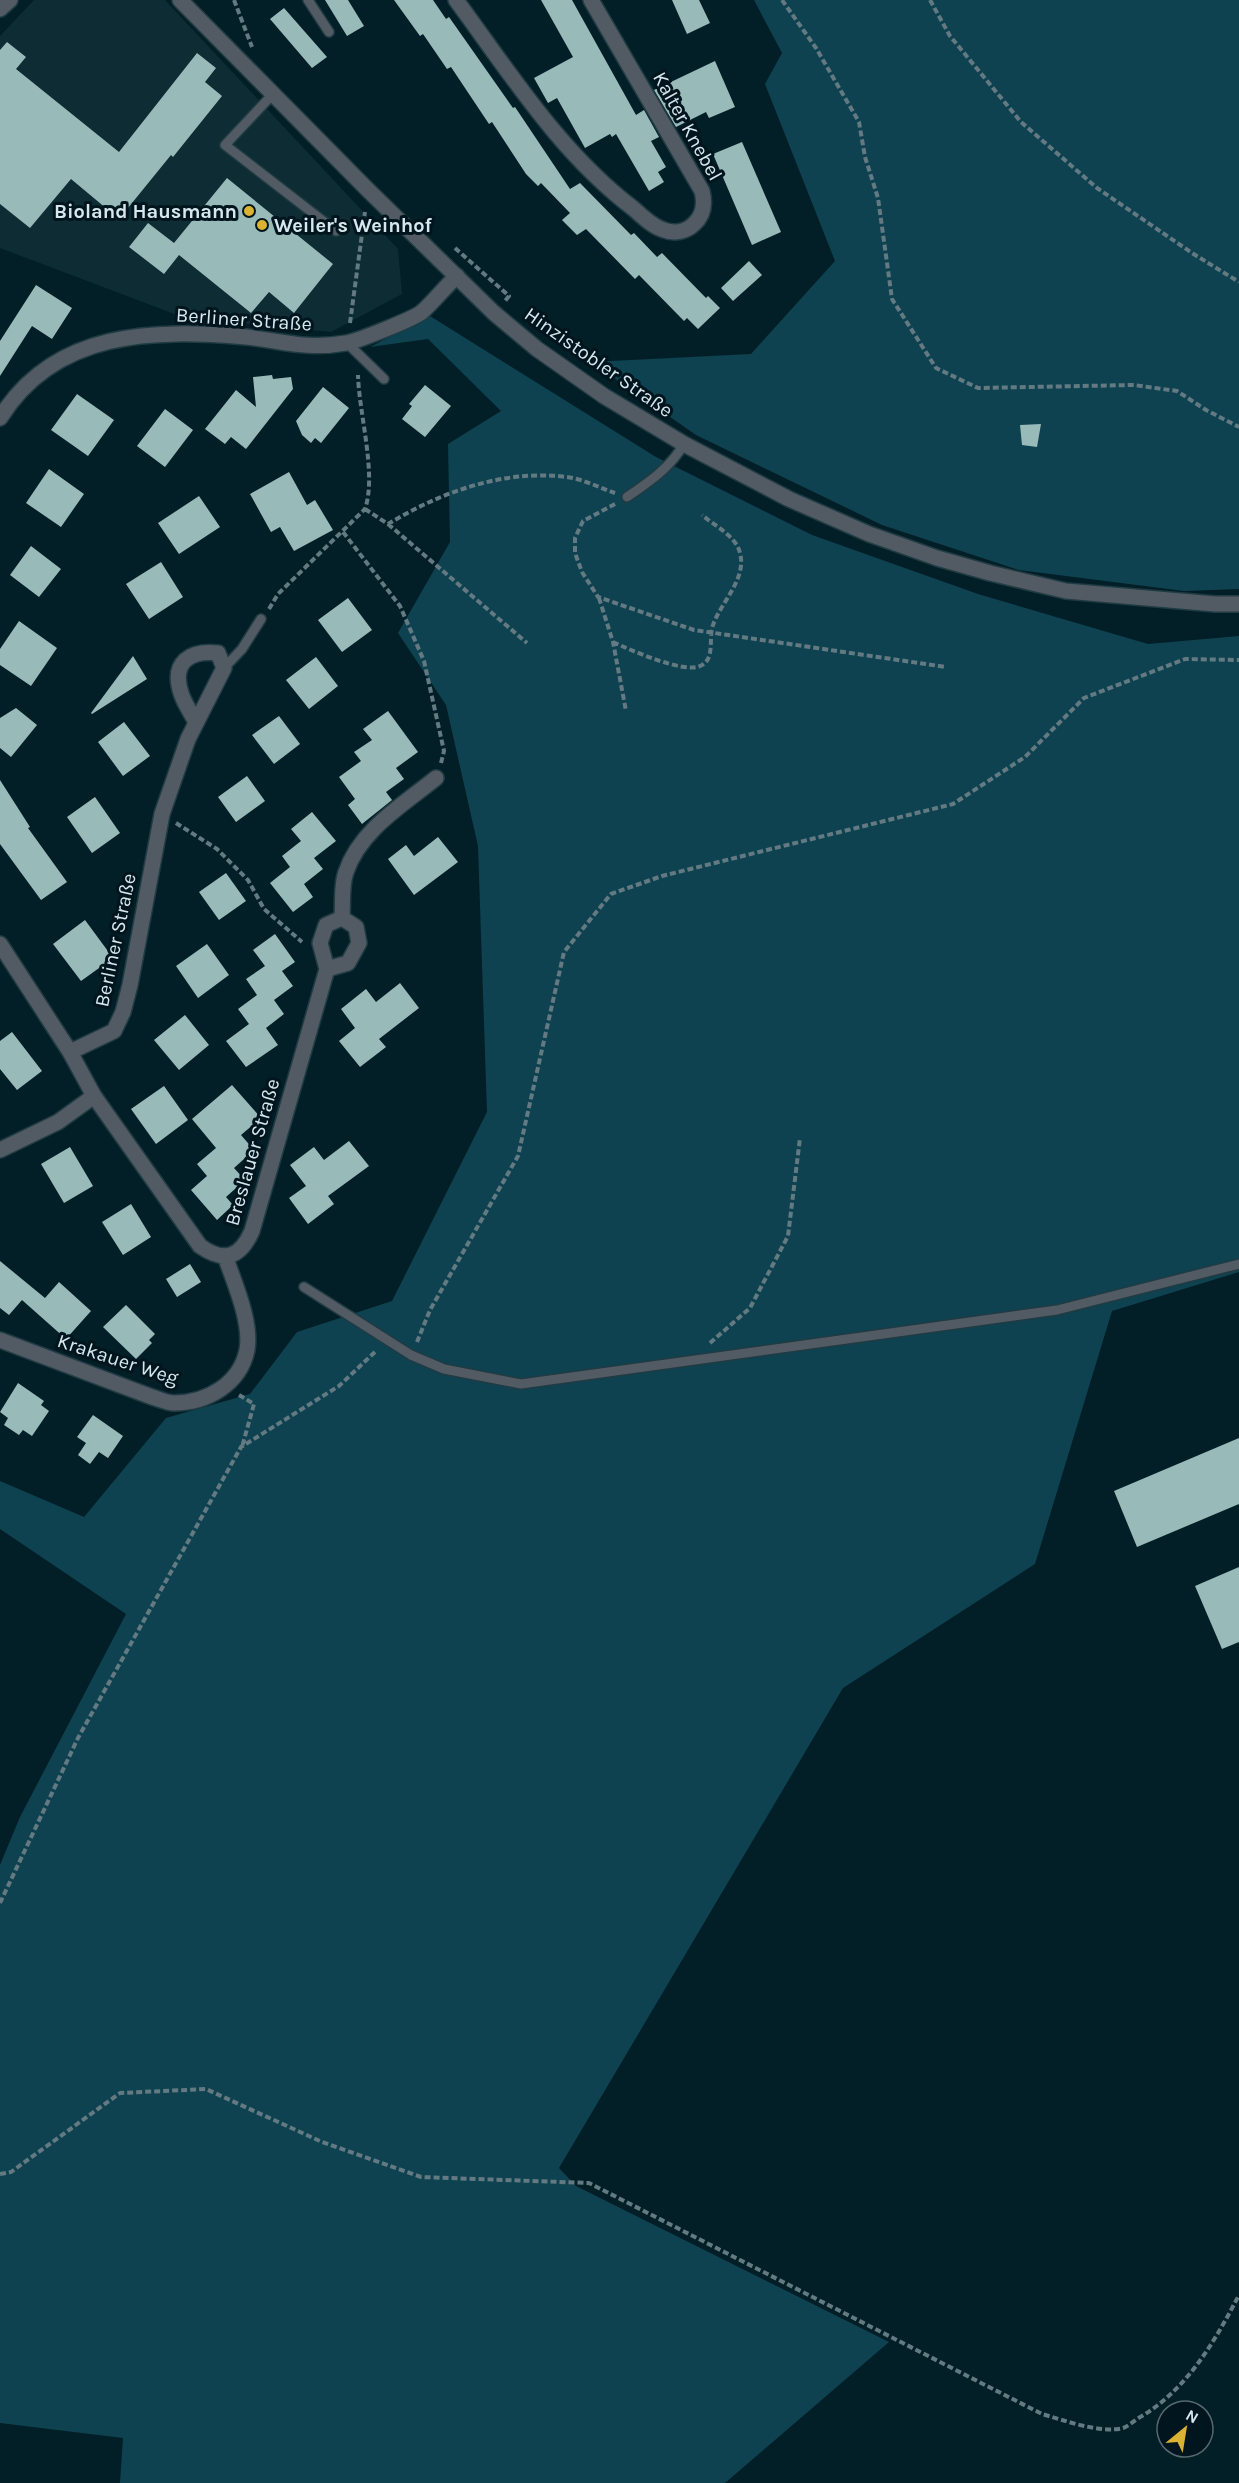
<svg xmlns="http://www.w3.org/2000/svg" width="1239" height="2483" font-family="Karla,sans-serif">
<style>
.built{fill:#0d2c34}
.green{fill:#0f4250}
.building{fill:#98bbba}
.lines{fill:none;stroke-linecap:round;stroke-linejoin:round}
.service-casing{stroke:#203b43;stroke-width:12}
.minor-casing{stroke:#203b43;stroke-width:18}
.tertiary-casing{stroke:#203b43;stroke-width:18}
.path{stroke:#637a82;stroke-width:4;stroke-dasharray:6 3;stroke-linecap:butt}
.service{stroke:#525b63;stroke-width:9}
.minor{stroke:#525b63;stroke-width:15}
.tertiary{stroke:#525b63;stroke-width:15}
.poi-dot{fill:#dbb333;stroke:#00151d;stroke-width:2}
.labels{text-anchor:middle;stroke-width:6;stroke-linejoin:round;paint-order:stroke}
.street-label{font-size:20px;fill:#d7e7ed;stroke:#00151d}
.poi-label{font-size:20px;font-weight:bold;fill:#d7e7ed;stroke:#00151d;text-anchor:end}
</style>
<rect width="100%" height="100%" fill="#021f27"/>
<path class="built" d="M34 0H165L398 249 402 294 331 332 185 318 0 248V36Z"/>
<path class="green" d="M754 0H1239V589L1184 591 1019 570 882 525 696 435 591 362 751 354 835 261 765 84 782 53Z
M430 316 656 457 812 535 978 594 1148 644 1239 636V1272L1112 1311 1035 1564 843 1688 559 2168 576 2186 889 2342 725 2483H120L123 2438 0 2423V1865L20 1817 126 1614 0 1529V1481L84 1517 166 1418 250 1394 297 1332 392 1301 487 1112 478 846 446 705 398 633 450 542 448 444 501 411 428 339 370 347Z"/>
<path class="building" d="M325 0H348L364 26 347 36Z
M394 0H433L446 19 449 17 513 108 515 107 570 189 580 183 631 235 634 233 657 257 662 253 706 298 708 296 720 308 698 329 687 318 684 321 639 275 635 279 586 229 577 235 562 220 570 213 541 183 538 186 526 174 492 122 489 124 451 67 447 69 423 34 420 36Z
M541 0H572L636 115 644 110 659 137 651 141 666 167 658 172 664 182 649 191 616 134 612 137 610 134 585 148 557 98 548 103 534 78 573 57Z
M672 0H699L710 23 687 34Z
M284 8 327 57 312 68 270 19Z
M7 42 26 57 16 69 119 152 197 53 216 68 205 82 222 96 173 157 171 155 119 219 71 179 30 228 0 204V50Z
M715 61 735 107 709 118 706 112 676 127 654 90Z
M742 142 781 232 752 245 713 154Z
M227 178 333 264 294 313 269 292 251 313 179 255 164 274 129 247 148 223 174 243Z
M749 261 762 275 733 301 721 288Z
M36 285 72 308 52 339 32 326 0 376V341Z
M272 375 273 379 291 377 293 389 246 449 231 437 225 444 205 429 236 390 256 407 253 377Z
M425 385 451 406 425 437 402 419 412 406 409 404Z
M323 387 349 408 321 443 315 438 311 443 302 435 296 421Z
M77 394 114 420 88 456 51 430Z
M165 409 193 430 165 467 137 446Z
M1041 424 1037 447 1022 445 1020 425Z
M49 469 84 494 61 527 26 503Z
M289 472 307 505 315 500 333 530 294 551 280 527 271 532 250 494Z
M199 496 220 527 179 554 158 523Z
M31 546 61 569 39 597 10 575Z
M161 562 183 597 149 619 126 584Z
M348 598 372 630 342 652 318 620Z
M19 621 57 648 31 686 0 665V649Z
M133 656 147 679 92 714 91 713Z
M316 657 338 686 309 709 286 680Z
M16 708 37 725 11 757 0 748V718Z
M388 711 418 752 396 768 404 779 386 792 392 800 362 824 348 805 355 799 339 777 361 761 354 752 372 740 363 729Z
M279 716 300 744 274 764 252 735Z
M124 722 150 756 123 776 98 742Z
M247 776 265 801 236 822 218 797Z
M0 780 30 827 28 828 67 882 41 900 0 844Z
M95 797 120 833 92 853 67 817Z
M312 812 336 841 314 858 323 869 304 884 313 897 293 912 270 883 290 867 282 856 301 841 291 829Z
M438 837 458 862 414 895 388 859 406 845 414 856Z
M226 873 246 901 219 920 199 892Z
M85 920 113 958 81 981 53 944Z
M275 934 295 962 282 971 293 986 274 1000 284 1014 266 1028 278 1045 246 1067 226 1041 249 1024 238 1009 257 995 246 979 265 966 253 950Z
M207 944 229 975 198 998 176 966Z
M400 983 419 1008 379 1039 386 1047 360 1067 339 1041 355 1028 341 1009 366 989 376 1002Z
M185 1015 209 1045 179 1070 154 1040Z
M12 1032 42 1071 17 1090 0 1069V1041Z
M232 1085 261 1118 241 1135 254 1150 234 1168 245 1180 226 1197 233 1205 217 1220 191 1190 207 1176 197 1164 216 1148 192 1119Z
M164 1086 188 1120 156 1144 131 1109Z
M349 1141 369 1166 328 1196 334 1204 308 1224 289 1198 306 1186 290 1165 314 1147 324 1160Z
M70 1147 93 1186 64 1203 41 1164Z
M131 1204 151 1237 123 1255 102 1222Z
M0 1261 45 1298 59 1282 91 1311 66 1339 22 1300 9 1315 0 1308Z
M190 1264 201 1282 177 1297 166 1279Z
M126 1305 155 1334 149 1340 152 1343 136 1359 103 1327Z
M18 1383 44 1401 41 1405 49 1411 32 1436 23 1430 19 1435 4 1425 8 1418 0 1412Z
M93 1415 123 1436 108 1458 99 1452 90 1464 78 1455 86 1443 77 1437Z
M1239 1438V1504L1137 1547 1114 1491Z
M1239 1567V1642L1222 1649 1195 1586Z"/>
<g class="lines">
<g class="service-casing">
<path id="service" d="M308 0 329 32
M273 94 225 145 336 231
M347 343 384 379
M627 497C649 482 670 468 684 444
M224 668 242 649 261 619
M304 1287 411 1355 444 1369 521 1384 1057 1310 1239 1264"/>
</g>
<g class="minor-casing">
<path id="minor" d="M456 0C510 73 560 153 634 209 643 217 653 227 664 230 674 234 686 232 694 224 704 215 705 203 702 191L591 0
M0 9 10 0
M0 418C55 330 153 329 246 337 283 341 307 350 346 343 358 341 413 319 422 312 434 301 445 287 457 276
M0 944 70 1052 114 1031 123 1012 130 985 162 814 188 739 224 668 218 653C190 650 171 662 181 693 184 703 191 713 196 722
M327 969 320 943 326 925 342 918
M70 1052 94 1096 200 1246C224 1263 240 1258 252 1231L327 969 348 963 359 943 356 927 342 918C343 904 341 885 346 872 360 830 404 804 436 778
M0 1150 58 1122 94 1096
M0 1340 152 1397C159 1399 167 1403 174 1403 207 1403 240 1384 247 1350 252 1322 234 1282 225 1256"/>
</g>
<g class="tertiary-casing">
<path id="tertiary" d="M180 0 368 190 494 313 537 349 604 396 684 444 789 499 869 534 937 558 990 573 1066 591 1215 604H1239"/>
</g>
<path class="path" d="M234 0 252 47
M782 0 816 48 859 122 865 157 878 198 892 299 936 368 978 388 1134 385 1177 391 1206 410 1239 427
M930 0 950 36 1021 122 1097 188 1192 253 1239 282
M455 248 509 296 505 301
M350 323 365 212
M615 504 583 521 575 538V553L582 572 598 597 694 630 946 667
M365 509 388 524C441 492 504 469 567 477 583 479 600 488 615 493
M388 524 527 643
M343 532 400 606 424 661 444 751 441 763
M599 598 613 642 626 711
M269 609 278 594 365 509C377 474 359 414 358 375
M613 642C630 650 685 674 700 666 716 660 708 637 713 625 721 602 747 579 740 553 736 536 715 526 702 515
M176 823 217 849 248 880 264 909 302 942
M417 1342 430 1310 518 1156 564 952 611 894 662 876 953 804 1025 757 1084 698 1185 659 1239 660
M710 1343 750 1308 788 1236 800 1138
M239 1395 254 1404 242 1447
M0 1903 78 1738 241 1447 339 1386 377 1350
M0 2174 11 2172 120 2093 206 2089 322 2142 421 2177 589 2183 1042 2414C1063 2420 1101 2434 1123 2428 1129 2426 1136 2419 1142 2416 1188 2388 1215 2341 1239 2295"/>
<use href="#service" class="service"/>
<use href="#minor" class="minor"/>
<use href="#tertiary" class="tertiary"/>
</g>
<g class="poi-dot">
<circle cx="249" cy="211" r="6"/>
<circle cx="262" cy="225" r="6"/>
</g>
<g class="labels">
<g class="street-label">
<text transform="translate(688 126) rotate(61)" y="7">Kalter Knebel</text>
<text transform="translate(244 319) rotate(4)" y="7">Berliner Straße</text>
<text transform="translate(599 362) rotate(35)" y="7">Hinzistobler Straße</text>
<text transform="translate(115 940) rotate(-78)" y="7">Berliner Straße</text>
<text transform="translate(252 1152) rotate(-74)" y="7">Breslauer Straße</text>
<text transform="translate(118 1359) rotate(18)" y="7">Krakauer Weg</text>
</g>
<g class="poi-label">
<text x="237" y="218">Bioland Hausmann</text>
<text x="274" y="232" text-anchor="start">Weiler's Weinhof</text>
</g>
</g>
<g transform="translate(1185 2429) rotate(30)"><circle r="28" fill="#00151d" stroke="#566970" stroke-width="1.5"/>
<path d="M0-4.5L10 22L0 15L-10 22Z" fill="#dbb333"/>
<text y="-9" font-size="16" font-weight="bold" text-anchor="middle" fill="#d7e7ed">N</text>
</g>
</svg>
